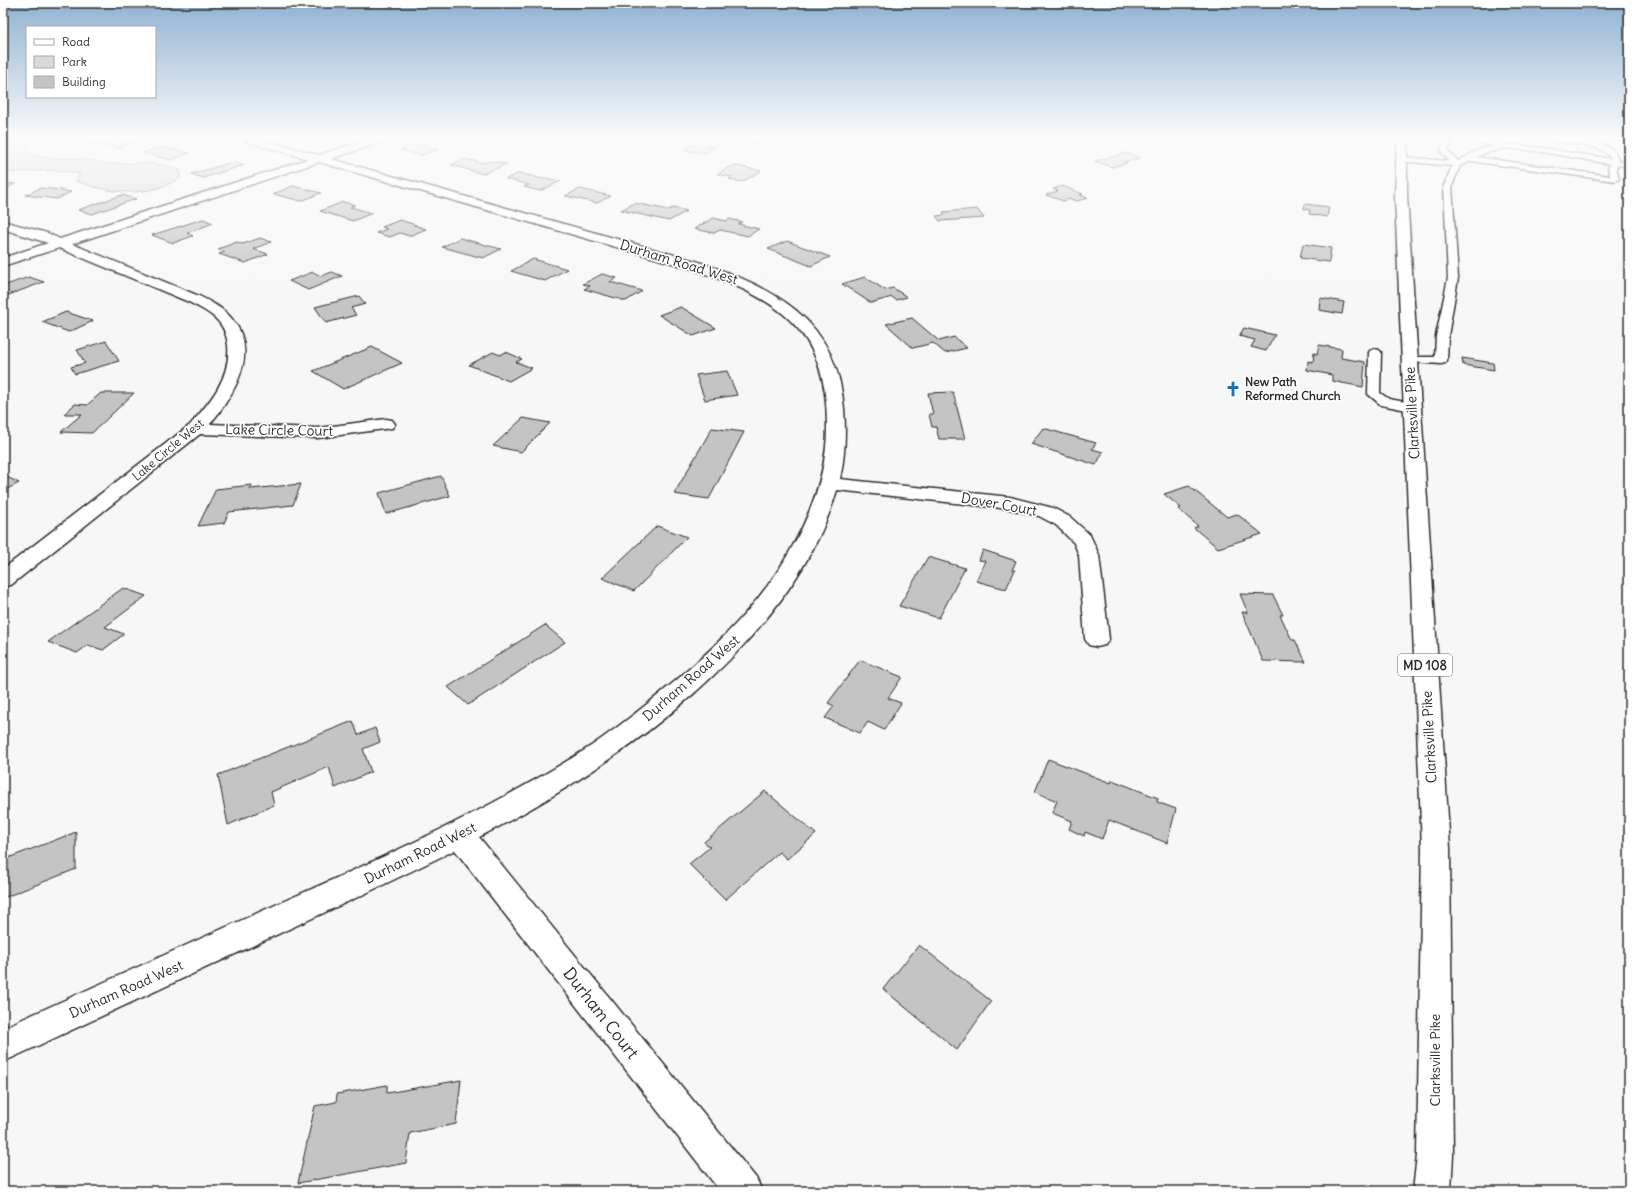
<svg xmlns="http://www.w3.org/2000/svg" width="1632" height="1194" font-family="Delius,sans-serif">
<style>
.green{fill:#d9d9d9;stroke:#828282}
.building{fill:#c4c4c4;stroke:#2b2b2b}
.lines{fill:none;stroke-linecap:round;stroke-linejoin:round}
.lane-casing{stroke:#2b2b2b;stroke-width:3}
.street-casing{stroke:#2b2b2b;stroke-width:3}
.primary-casing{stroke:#2b2b2b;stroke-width:3}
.lane{fill:#fff;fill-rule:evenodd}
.street{fill:#fff;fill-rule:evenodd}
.primary{fill:#fff;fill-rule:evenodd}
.labels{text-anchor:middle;stroke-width:3.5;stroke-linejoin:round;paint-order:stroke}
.far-poi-label{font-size:12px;font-weight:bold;fill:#2b2b2b;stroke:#fff;text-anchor:start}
.far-street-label{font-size:12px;fill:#2b2b2b;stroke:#fff}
.shield{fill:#fff;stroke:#6b6b6b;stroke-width:1}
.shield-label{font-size:13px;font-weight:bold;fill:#2b2b2b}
.street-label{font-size:14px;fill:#2b2b2b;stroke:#fff}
.near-street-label{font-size:17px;fill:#2b2b2b;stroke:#fff}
</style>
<rect width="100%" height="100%" fill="#f7f7f7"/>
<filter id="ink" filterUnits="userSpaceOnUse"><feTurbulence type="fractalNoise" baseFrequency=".025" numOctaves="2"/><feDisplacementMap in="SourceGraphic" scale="8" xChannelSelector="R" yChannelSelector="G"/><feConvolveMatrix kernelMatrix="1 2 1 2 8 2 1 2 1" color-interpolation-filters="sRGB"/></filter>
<g filter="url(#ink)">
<path class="green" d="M3 141 24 145 28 154 50 158 84 159 107 164 143 163 164 165 180 170V178C147 198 111 194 76 181L80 174C55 167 29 172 3 173Z"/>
<path class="building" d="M102 139H109L136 142 119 148 90 143Z
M417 144 439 149 422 155 400 150Z
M692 144 715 147 706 153 684 150Z
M161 147 190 153 172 160 143 153Z
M1127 153 1140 158 1123 162 1127 163 1112 167 1095 161Z
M465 159 484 163 490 161 507 164 483 174 451 165Z
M233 162 244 165 203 178 192 174Z
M733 165 761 171 742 182 729 179 732 177 717 174Z
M519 173 543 179 545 178 561 181 540 191 524 187 529 185 506 179Z
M3 182 5 183H3L15 184 3 190Z
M293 186 321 193 301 201 273 194Z
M1062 186 1083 194 1080 195 1088 198 1077 201 1070 199 1063 201 1046 195 1058 191 1053 189Z
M41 188 62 190 61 191 71 192 57 199 25 195Z
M580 189 611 196 597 203 565 196Z
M122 195 136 199 92 214 78 210Z
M343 202 355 205 350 207 372 213 353 221 320 211Z
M635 203 668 210 673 208 687 211 669 221 621 210Z
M1305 204 1329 207 1327 217 1309 214 1310 210 1304 209Z
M977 209 984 218 940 221 936 216 945 215 943 212Z
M713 218 726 221 729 219 742 222 738 224 759 229 748 236 720 230 714 233 694 229Z
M203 219 213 223 187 233 193 236 173 243 152 235Z
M400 220 416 225H414L426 229 409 236 400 233 390 237 376 233 387 229 382 227Z
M260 238 271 242 253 249 268 254 245 263 219 254 225 252 218 249 237 242 243 244Z
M460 238 501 249 483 258 442 247Z
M787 241 830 257 811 266 768 249Z
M1303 244 1331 248 1329 262 1300 258Z
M533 259 567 269 545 281 511 271Z
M313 272 321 276 332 272 342 276 308 290 289 281Z
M602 274 617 278 610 282 642 291 626 301 584 289 590 286 583 284Z
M29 277 44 282 3 297V286Z
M865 277 885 290 893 288 907 297 896 300 892 297 871 303 842 284Z
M359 296 365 304 351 308 356 315 326 323 315 307Z
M1320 298 1344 302 1342 314 1319 310Z
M681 307 716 328 693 336 659 315Z
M66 312 93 321 69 332 42 322Z
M912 318 939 341 954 337 967 348 945 353 933 343 913 348 886 324Z
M1244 328 1275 335 1266 351 1251 347 1255 340 1239 336Z
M106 341 119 361 75 374 71 367 85 363 77 350Z
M1319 345 1342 349 1341 358 1365 362 1363 387 1332 381V375L1307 370 1308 361 1313 362 1314 353 1317 354Z
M372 347 402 363 343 389 313 371Z
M493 352 500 355 506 352 522 359 516 362 532 368 509 381 469 365Z
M1462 358 1493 363 1494 370 1463 365Z
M727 371 737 395 705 400 696 375Z
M953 392 965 439H939L936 427H932L929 414H933L928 393Z
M101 393H134L92 433 61 432 82 414H64L75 404 87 405Z
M523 418 550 423 521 452 493 446Z
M712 428 744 432 709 499 674 494Z
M1043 428 1096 443 1092 449 1103 452 1096 465 1031 444Z
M3 475 19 483 3 491Z
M441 476 450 496 386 514 379 493Z
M301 484 293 505 229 512 224 523 198 526 216 489 252 485 250 489Z
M1189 486 1227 517 1237 514 1262 534 1218 548 1194 528 1198 526 1178 509 1181 508 1164 494Z
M657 526 687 537 634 591 602 578Z
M983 550 1016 561 1012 570H1015L1006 589 976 581 985 561 979 560Z
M928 557 965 568 939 618 899 606Z
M123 588 146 596 105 627 124 634 103 650 88 645 77 653 48 642Z
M1240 594 1273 595 1283 615H1280L1292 640H1295L1306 662 1263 661 1242 612 1248 613Z
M545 625 565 642 468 705 448 687Z
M860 660 902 677 888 698 901 703 884 730 868 722 860 733 825 718 834 706 828 703Z
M353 721 358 735 375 728 380 742 363 749 371 772 335 788 329 767 271 792 274 805 228 825 218 775Z
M1048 759 1111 783 1112 780 1158 798 1157 802 1176 809 1167 843 1109 820 1102 839 1085 832 1084 836 1069 829 1072 821 1052 813 1057 801 1035 792Z
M765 791 816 834 787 859 779 852 725 900 689 864 710 847 704 842Z
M76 832V869L3 898V860Z
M919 945 991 1001 957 1050 883 989Z
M461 1080 456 1124 410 1133 406 1163 298 1183 315 1106 336 1102 337 1094 387 1085V1093Z"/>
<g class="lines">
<g class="lane-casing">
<path id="lane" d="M1444 139H1451L1448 151 1458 161 1480 149 1495 146 1469 141V139H1481L1504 144 1542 148 1611 159C1604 143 1565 143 1549 141L1545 139C1561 136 1596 139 1610 148 1615 151 1617 156 1619 161L1629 163V167L1618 165 1616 167 1619 179 1615 181 1470 161 1460 166 1452 186 1458 278 1448 336 1447 361 1445 363 1441 364 1410 362 1406 361 1404 359 1406 357H1435L1436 336 1448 278 1444 186 1452 166 1401 161 1397 159 1401 157 1449 161 1441 151ZM1506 148 1542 152 1610 164 1608 167 1610 176 1477 157 1485 153Z
M1375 349 1379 350 1381 352 1380 393 1389 399 1416 404 1418 407 1416 410 1412 411 1381 405 1368 394 1369 352 1371 350Z"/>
</g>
<g class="street-casing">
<path id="street" d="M244 139H259L319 155 371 139H385L384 141 331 159 696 261C774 288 837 318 844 409 846 433 845 456 840 479L1010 497 1053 508 1070 517 1090 535 1099 555 1109 639 1105 645 1097 647 1089 645 1085 639 1079 555 1074 543 1056 525 1039 516 1010 509 837 490C792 644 615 767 479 837L756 1178 762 1191H720L455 850 360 896 3 1062V1028C86 990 170 953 253 915 368 864 485 814 591 746 622 725 651 701 679 678 722 641 762 601 790 551 812 512 827 472 827 427 828 325 774 297 686 267L319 162 72 244 199 296C211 302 223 308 232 319 261 353 233 396 210 424L318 428 386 419 392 420 395 424 392 428 318 438 200 434 11 585 3 587V569L190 425C210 402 231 378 228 345 227 338 225 330 221 325 214 314 200 308 189 302L59 248 3 266V258L48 243 3 229V221L47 233 60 239 308 159 245 141Z
M746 139H763L764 140 759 143 747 141Z"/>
</g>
<g class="primary-casing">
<path id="primary" d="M1397 139H1407V196L1450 848 1453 1155 1451 1191H1413L1417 1155 1422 848 1395 196Z"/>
</g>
<use href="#lane" class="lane"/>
<use href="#street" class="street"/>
<use href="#primary" class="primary"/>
</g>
</g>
<linearGradient id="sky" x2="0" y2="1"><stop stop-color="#91b2d2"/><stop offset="0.45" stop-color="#fbfbfb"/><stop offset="1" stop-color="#fbfbfb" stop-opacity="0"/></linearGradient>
<rect width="1632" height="306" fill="url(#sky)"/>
<defs>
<g id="church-bare" transform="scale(1.2)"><path d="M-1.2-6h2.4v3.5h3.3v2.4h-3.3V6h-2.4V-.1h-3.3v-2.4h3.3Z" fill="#1f6fb2" stroke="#fff" stroke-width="2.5" paint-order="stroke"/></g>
</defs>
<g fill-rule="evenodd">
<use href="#church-bare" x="1233" y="389"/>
</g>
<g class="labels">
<g class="far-poi-label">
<text x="1245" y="386">New Path<tspan x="1245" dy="14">Reformed Church</tspan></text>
</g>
<g class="far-street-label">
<text transform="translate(168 450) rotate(-40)" y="4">Lake Circle West</text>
</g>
<rect class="shield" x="1398" y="654" width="54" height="22" rx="3"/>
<g class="shield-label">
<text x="1425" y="670">MD 108</text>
</g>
<g class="street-label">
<text transform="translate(679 262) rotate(17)" y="5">Durham Road West</text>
<text transform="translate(1412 413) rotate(-93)" y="5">Clarksville Pike</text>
<text transform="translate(279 430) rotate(1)" y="5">Lake Circle Court</text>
<text transform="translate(999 504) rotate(10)" y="5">Dover Court</text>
<text transform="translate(691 678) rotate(-41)" y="5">Durham Road West</text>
<text transform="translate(1429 737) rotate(-93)" y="5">Clarksville Pike</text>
<text transform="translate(420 853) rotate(-26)" y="5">Durham Road West</text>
<text transform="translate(126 989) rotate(-24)" y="5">Durham Road West</text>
<text transform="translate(1435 1060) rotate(-90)" y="5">Clarksville Pike</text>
</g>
<g class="near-street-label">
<text transform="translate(601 1013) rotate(52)" y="6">Durham Court</text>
</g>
</g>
<rect width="1632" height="1194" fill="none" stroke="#fff" stroke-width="16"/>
<rect x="8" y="8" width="1616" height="1178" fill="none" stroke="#2b2b2b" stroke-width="1.5" filter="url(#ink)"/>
<rect x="26" y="26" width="130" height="72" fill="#ffffff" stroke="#aaaaaa"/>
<rect x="34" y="39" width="20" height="6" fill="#ffffff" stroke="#aaaaaa"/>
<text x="62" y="46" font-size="12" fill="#2b2b2b">Road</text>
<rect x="34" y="56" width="20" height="12" fill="#d9d9d9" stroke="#aaaaaa"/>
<text x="62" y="66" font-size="12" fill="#2b2b2b">Park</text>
<rect x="34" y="76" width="20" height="12" fill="#c4c4c4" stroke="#aaaaaa"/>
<text x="62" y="86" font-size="12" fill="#2b2b2b">Building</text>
</svg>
